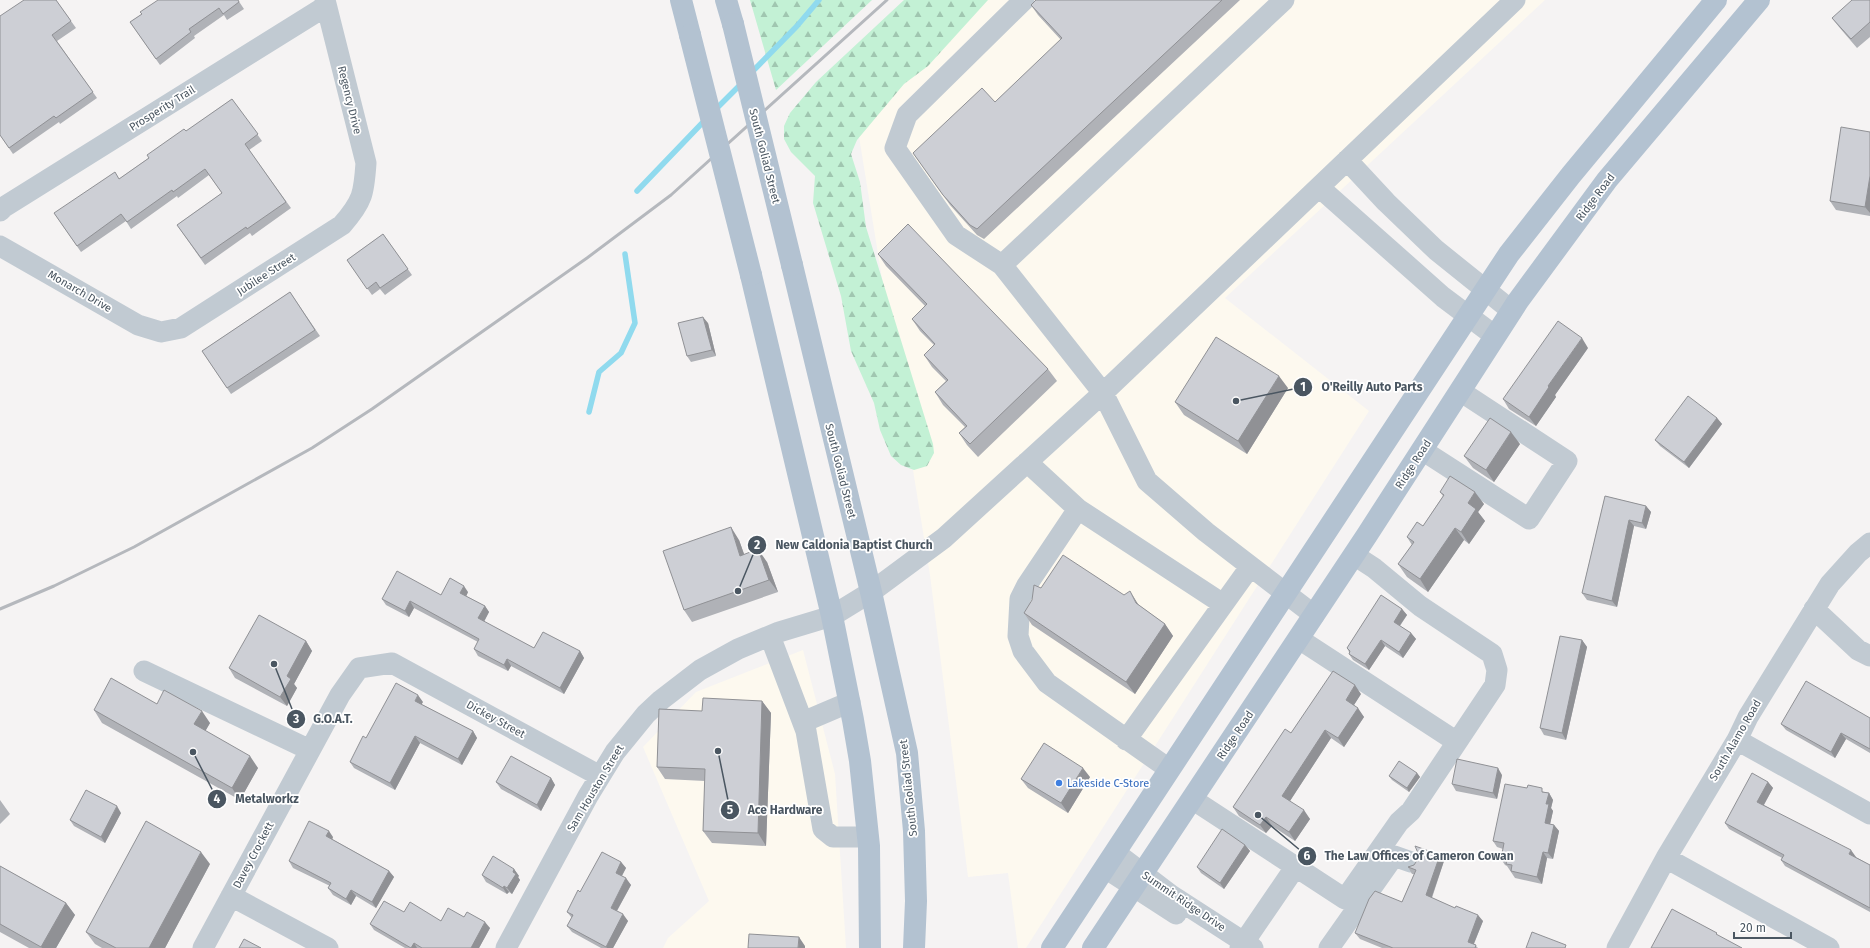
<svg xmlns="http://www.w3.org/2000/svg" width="1870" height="948" font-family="'Fira Sans',sans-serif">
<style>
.commercial{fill:#fdf9ef}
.forest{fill:url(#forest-firs)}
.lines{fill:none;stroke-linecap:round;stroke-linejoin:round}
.stream{stroke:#90daee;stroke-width:5.5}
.minor{stroke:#c1cad2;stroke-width:21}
.major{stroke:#b3c2d1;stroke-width:22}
.rail{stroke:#b5b8bd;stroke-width:3}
.major-bridge{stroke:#b3c2d1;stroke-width:22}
.wall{fill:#b0b2b7}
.shaded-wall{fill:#909195}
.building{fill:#cdcfd5;stroke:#909195}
.shop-dot{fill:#3f7fe0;stroke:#fff;stroke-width:1.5}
.labels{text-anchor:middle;stroke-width:3.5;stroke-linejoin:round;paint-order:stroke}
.street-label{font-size:11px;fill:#4a5661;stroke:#fff}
.shop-label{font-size:11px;fill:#366cbe;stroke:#fff;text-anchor:start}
.leader{fill:none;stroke:#4a5661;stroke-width:1.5}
.callout-dot{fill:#4a5661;stroke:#fff;stroke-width:1.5}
.mark-label{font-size:12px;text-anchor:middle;font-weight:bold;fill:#fff}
.callout-label{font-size:12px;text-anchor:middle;font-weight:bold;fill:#4a5661;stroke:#fff;stroke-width:3.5;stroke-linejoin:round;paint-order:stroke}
</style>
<defs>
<pattern id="forest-firs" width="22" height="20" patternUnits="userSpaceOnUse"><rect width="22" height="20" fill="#c3f1d5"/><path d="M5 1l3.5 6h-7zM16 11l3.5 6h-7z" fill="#a0c6b0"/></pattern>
</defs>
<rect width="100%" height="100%" fill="#f5f3f3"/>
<path class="commercial" d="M979 0H1545L1225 298 1369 411 1026 948H1018L1008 873 968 877 930 575 856 118Z
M803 650 835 774 846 948H663L668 938 709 901 643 747 696 692Z"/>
<path class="forest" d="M750 0H872L776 90Z
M904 0H988L928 66 904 84 857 140 851 154 860 182 866 227 933 444 934 453 927 466 914 470 901 465 891 456 880 430 874 403 851 351 841 296 813 203 815 176 791 152 784 139V126L790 113 816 82Z"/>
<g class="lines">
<path class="stream" d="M750 74 797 26 819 0
M715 110 743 82
M637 191 706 119
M589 412 599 372 621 353 635 323 625 254"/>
<path class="minor" d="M1284 0 1002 265 1103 393 1147 481 1206 532 1314 615
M1347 160 1386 202 1436 250 1512 311
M1319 187 1443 297 1495 336
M0 211 4 207 326 6
M0 246 138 325 161 332 181 328 342 225C363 201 364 193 366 163L325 0
M1002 265 956 235 895 148 907 115 1024 0
M1422 450 1529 519 1567 461 1460 391
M1027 462 1078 509
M1814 609 1858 650 1870 656
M770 636 806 731 823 829 833 837H868
M1299 639 1457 742
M144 671 310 750
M803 722 850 702
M1126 740 1250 567
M1737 740 1870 814
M1169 769 1047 683 1023 651 1018 636 1020 599 1027 585 1078 509 1223 604
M1192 799 1345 899 1399 822 1411 811 1495 685 1497 670 1492 654 1420 606 1374 568 1354 555
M1116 853 1171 895 1253 948
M1666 858 1829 948
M1105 868 1176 914
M231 896 328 948
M203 948 340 695 359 668 392 663 600 776
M506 948 588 796 615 752 646 714 661 700 700 670 738 649 779 632 832 616 871 592 944 538 1103 393 1515 0
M1240 948 1296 866
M1329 948 1394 856 1411 862
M1617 948 1666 858 1737 740 1748 717 1830 584 1858 553 1870 543"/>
<path class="major" d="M681 0 690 35
M726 0 733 24
M792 265 871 592 907 753 914 831 916 901 914 948
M751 275 832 616 853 720 860 761 869 846 870 948
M1052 948 1509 254 1571 175 1716 0
M1093 948 1367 535 1518 301 1607 180 1759 0"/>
<path class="rail" d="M0 609 54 586 134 547 312 448 372 409 587 258 671 195 887 0"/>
<path class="major-bridge" d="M733 24 792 265
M690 35 751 275"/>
</g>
<path class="wall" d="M56 0 76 28 57 41 97 98 60 124 59 122 13 154 0 135Z
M238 0 244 9 227 20 224 15 194 36 195 38 160 65 130 22 142 14Z
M1036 0H1240L984 239 977 235 950 205 913 153 995 102 1061 40 1038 15 1031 5Z
M1870 0V37L1857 48 1839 27 1832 18Z
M232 99 262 141 249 150 291 208 252 236 250 233 205 265 177 225 222 193 209 175 178 198 177 196 131 229 126 221 81 252 54 213 119 179Z
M1870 132V216L1836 210 1830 201Z
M383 234 412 275 385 295 380 289 372 295 347 260Z
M878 254 1048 369 1057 381 978 457 967 445 959 433 965 427 943 405 935 392 946 381 932 367 924 355 934 345 920 331 912 319 925 306 886 266Z
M290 292 320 336 231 394 202 351Z
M708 323 716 356 691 362 687 356Z
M1588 348 1555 395 1556 397 1536 426 1509 409 1503 399Z
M1288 388 1247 454 1184 415 1175 402Z
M1717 418 1722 424 1689 468 1660 446 1655 440Z
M1520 444 1494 482 1473 468 1464 456Z
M1440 492 1484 504 1478 512 1485 521 1469 544 1464 540 1428 592 1407 577 1398 564 1412 545 1407 537 1423 526 1443 496Z
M1605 496 1646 506 1651 512 1646 529 1634 526 1617 607 1587 600 1582 593Z
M739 540 744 554 767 562 778 592 692 622 684 610Z
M1041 588 1124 595 1138 604 1140 606 1165 624 1173 636 1135 694 1032 625 1024 613Z
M468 592 466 596 485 606 489 612 484 622 534 648 580 651 584 658 564 694 511 666 508 671 478 656 474 649 478 642 414 608 409 617 386 605 382 599 441 595Z
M1402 609 1407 615 1400 626 1411 633 1416 639 1403 658 1385 646 1369 670 1353 660 1349 654V652L1347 648Z
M1582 640 1587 647 1566 740 1544 735 1540 728Z
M306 641 312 651 294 684 297 688 287 706 235 678 229 668Z
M1361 694 1354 705 1364 717 1344 747 1331 738 1290 801 1310 819 1295 841 1272 826 1266 833 1239 816 1233 807 1291 733Z
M762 701 771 713 766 846 712 843 703 831 705 781 665 779 657 767 702 711Z
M423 702 421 704 473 731 477 738 462 765 420 743 395 790 354 768 350 762 366 738Z
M157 704 210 723 205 731 258 768 240 800 102 723 94 710Z
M1870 718V753L1846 739 1835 758 1786 730 1781 724Z
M1417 773 1420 777 1409 792 1392 780 1389 776Z
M1502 775 1497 799 1456 791 1452 784Z
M1090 777 1068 813 1028 788 1021 779Z
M551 778 555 785 541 811 501 789 496 782Z
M1768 782 1773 788 1764 805 1870 865V912L1785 866 1781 860 1782 858 1729 829 1725 823Z
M1527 788 1549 793 1553 800 1551 808 1553 811 1550 824 1554 825 1559 831 1553 859 1547 858 1542 884 1515 878 1507 866 1505 865 1501 859 1503 849 1497 847 1493 841Z
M0 800 10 814 0 824Z
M121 813 105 843 74 826 70 820Z
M333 837 332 839 389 871 394 877 376 908 356 896 351 905 333 895 328 888 330 886 293 868 289 861Z
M1245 845 1250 851 1224 889 1201 873 1197 867Z
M1440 855 1444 861 1432 898 1483 921 1474 944 1478 948H1382L1360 939 1355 933 1402 902 1414 874H1412L1408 867Z
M621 862 626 868 622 876 631 885 617 911 628 921 613 948H601L572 932 567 926 572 918 567 912 580 892Z
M210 864 165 948H102L95 944 86 932Z
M0 866 66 903 75 915 56 948H29L0 932Z
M514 869 519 876 518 877 520 880 512 894 509 892 507 894 486 882 482 875Z
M404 912 441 921 464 917 490 928 479 948H405L374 930 370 924Z"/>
<path class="shaded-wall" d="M1870 176V213L1865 207Z
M703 317 708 323 716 356 712 350Z
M1582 338 1588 348 1555 395 1556 397 1536 426 1529 417 1548 386Z
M1279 376 1288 388 1247 454 1238 441Z
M1717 418 1722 424 1689 468 1684 462Z
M1511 432 1520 444 1494 482 1486 470Z
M1475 492 1484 504 1478 512 1485 521 1469 544 1461 532 1468 503Z
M1646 506 1651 512 1646 529 1642 523Z
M1629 520 1634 526 1617 607 1612 601Z
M731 527 739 540 749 568 740 556Z
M1455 528 1464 540 1428 592 1420 579Z
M758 549 767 562 778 592 769 580Z
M464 586 468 592 465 599 460 593Z
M1130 591 1138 604 1144 616 1136 603Z
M410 601 414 608 409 617 405 611Z
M485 606 489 612 482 625 478 618Z
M1402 609 1407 615 1398 628 1394 622Z
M1165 624 1173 636 1135 694 1126 682Z
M1411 633 1416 639 1403 658 1399 652Z
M1381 640 1385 646 1369 670 1365 664Z
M1582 640 1587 647 1566 740 1562 733Z
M306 641 312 651 294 684 297 688 287 706 280 697 287 676Z
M580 651 584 658 564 694 560 688Z
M507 659 511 666 508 671 504 665Z
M1355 685 1361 694 1352 708 1346 700Z
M418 695 423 702 420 707 415 701Z
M762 701 771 713 766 846 758 833Z
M1358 708 1364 717 1344 747 1338 738Z
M202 711 210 723 202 737 194 724Z
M1325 730 1331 738 1288 804 1282 796Z
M473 731 477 738 462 765 458 759Z
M1841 733 1846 739 1835 758 1831 752Z
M415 736 420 743 395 790 390 783Z
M250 756 258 768 240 800 232 788Z
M1083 768 1090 777 1068 813 1061 803Z
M1498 768 1502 775 1497 799 1493 793Z
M1417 773 1420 777 1409 792 1407 788Z
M551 778 555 785 541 811 537 805Z
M1768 782 1773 788 1762 808 1757 802Z
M1549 793 1553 800 1551 808 1553 811 1549 829 1545 823 1546 804Z
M117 806 121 813 105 843 101 837Z
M1304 810 1310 819 1295 841 1289 832Z
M1266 817 1272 826 1266 833 1260 825Z
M1554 825 1559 831 1553 859 1548 853Z
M329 831 333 837 331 843 326 836Z
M1245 845 1250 851 1224 889 1220 883Z
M1851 850 1856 857 1854 861 1849 854Z
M201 852 210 864 165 948H149Z
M1543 852 1547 858 1542 884 1537 877Z
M1440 855 1444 861 1430 902 1426 895Z
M621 862 626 868 620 879 616 873Z
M514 869 519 876 518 877 520 880 512 894 507 888 513 872Z
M389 871 394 877 376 908 372 902Z
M626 878 631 885 615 914 611 908Z
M504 886 509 892 507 894 503 888Z
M351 890 356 896 351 905 346 899Z
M66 903 75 915 56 948H42L41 947Z
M623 914 628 921 613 948H607L606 947Z
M1478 915 1483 921 1472 948 1468 942Z
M485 922 490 928 479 948H471Z
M799 937 805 946V948H798Z
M414 943 417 948H411Z"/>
<path class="building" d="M24 0H56L71 21 52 35 93 92 56 118 54 116 9 148 0 135V16Z
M158 0H238L239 2 223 14 219 8 189 29 191 32 156 59 130 22 142 14 140 12Z
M1036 0H1222L977 229 970 225 943 195 913 153 982 88 995 102 1062 38 1031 5Z
M1852 0H1870V22L1851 39 1832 18Z
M232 99 258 134 245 144 286 202 247 229 246 227 201 258 177 225 222 193 205 169 173 192 172 190 127 222 121 214 77 246 54 213 115 172 119 179 149 158 147 155 184 129 186 131Z
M1841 127 1870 132V176L1865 207 1830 201Z
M908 224 1048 369 970 444 959 433 967 426 935 392 948 380 924 355 935 344 912 319 927 304 878 254Z
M383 234 408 269 380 288 376 282 367 289 347 260Z
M290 292 315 330 227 388 202 351Z
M703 317 712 350 687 356 678 323Z
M1558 321 1582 338 1548 386 1549 387 1529 417 1503 399Z
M1216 337 1279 376 1238 441 1175 402Z
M1688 396 1717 418 1684 462 1655 440Z
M1490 418 1511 432 1486 470 1464 456Z
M1450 476 1475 492 1468 503 1476 509 1461 532 1455 528 1420 579 1398 564 1414 542 1407 537 1417 522 1423 526 1444 495 1440 492Z
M1605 496 1646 506 1642 523 1629 520 1612 601 1582 593Z
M731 527 740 556 758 549 769 580 684 610 663 551Z
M1063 555 1124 595 1130 591 1136 603 1165 624 1126 682 1024 613 1032 600 1034 585 1041 588Z
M397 571 441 595 450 578 464 586 460 593 485 606 478 618 534 648 543 632 580 651 560 688 507 659 504 665 474 649 479 639 410 601 405 611 382 599Z
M1381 595 1402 609 1394 622 1411 633 1399 652 1381 640 1365 664 1349 654 1350 651 1347 648Z
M259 615 306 641 287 676 291 679 280 697 229 668Z
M1560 636 1582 640 1562 733 1540 728Z
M1333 671 1355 685 1346 700 1358 708 1338 738 1325 730 1282 796 1304 810 1289 832 1266 817 1260 825 1233 807 1285 729 1291 733Z
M111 678 157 704 164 690 202 711 194 724 250 756 232 788 94 710Z
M1806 681 1870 718V749L1841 733 1831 752 1781 724Z
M396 683 418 695 415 701 473 731 458 759 415 736 390 783 350 762 363 736 366 738Z
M703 698 762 701 758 833 703 831 705 769 657 767 659 709 702 711Z
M1044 743 1083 768 1061 803 1021 779Z
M511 756 551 778 537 805 496 782Z
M1457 759 1498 768 1493 793 1452 784Z
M1399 761 1417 773 1407 788 1389 776Z
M1752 773 1768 782 1757 802 1851 850 1849 854 1870 865V908L1781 860 1784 855 1725 823Z
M1505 784 1527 788 1528 785 1542 788V792L1549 793 1546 804H1549L1545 823 1554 825 1548 853 1543 852 1537 877 1511 871 1512 865 1506 864 1507 860 1501 859 1504 843 1493 841Z
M86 790 117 806 101 837 70 820Z
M146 821 201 852 149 948H116L86 932Z
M309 821 329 831 326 836 389 871 372 902 351 890 346 899 328 888 331 883 289 861Z
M1222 829 1245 845 1220 883 1197 867Z
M1415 846 1440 855 1426 895 1455 908 1456 906 1478 915 1468 942 1476 945 1475 948H1393L1355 933 1369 899 1375 891 1402 902 1416 870 1408 867 1414 865 1418 859V853Z
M602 852 621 862 616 873 626 878 611 908 623 914 606 947 567 926 573 915 567 912 578 890 580 892Z
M493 856 514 869 513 872 516 874 507 888 504 886 503 888 482 875Z
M0 866 66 903 41 947 0 924Z
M384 901 404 912 410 902 441 921 448 908 464 917 467 912 485 922 471 948H422L414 943 411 948 370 924Z
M1672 909 1717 933 1716 934 1742 948H1651Z
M1532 932 1566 945 1565 948H1526Z
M749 934 799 937 798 948H748Z
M244 939 261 948H239Z"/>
<circle class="shop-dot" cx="1059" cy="783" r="4"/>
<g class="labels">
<g class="street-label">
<text transform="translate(350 100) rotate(76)" y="4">Regency Drive</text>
<text transform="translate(162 108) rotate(-32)" y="4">Prosperity Trail</text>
<text transform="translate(765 156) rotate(76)" y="4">South Goliad Street</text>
<text transform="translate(1595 197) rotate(-53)" y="4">Ridge Road</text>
<text transform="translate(266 274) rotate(-33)" y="4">Jubilee Street</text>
<text transform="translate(80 291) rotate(30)" y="4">Monarch Drive</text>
<text transform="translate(1413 464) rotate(-57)" y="4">Ridge Road</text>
<text transform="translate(841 471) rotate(76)" y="4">South Goliad Street</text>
<text transform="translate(496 719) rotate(29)" y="4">Dickey Street</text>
<text transform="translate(1235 735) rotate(-56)" y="4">Ridge Road</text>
<text transform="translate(1735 740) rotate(-60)" y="4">South Alamo Road</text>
<text transform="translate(595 788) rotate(-59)" y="4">Sam Houston Street</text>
<text transform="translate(908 788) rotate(-96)" y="4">South Goliad Street</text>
<text transform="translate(253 855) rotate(-62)" y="4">Davey Crockett</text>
<text transform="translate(1184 901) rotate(34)" y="4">Summit Ridge Drive</text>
</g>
<g class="shop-label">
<text x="1067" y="787">Lakeside C-Store</text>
</g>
</g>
<path class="leader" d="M1236 401L1303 387M738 591L757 545M274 664L296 719M193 752L217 799M718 751L730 810M1258 815L1307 856"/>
<g class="callout-dot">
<circle cx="1236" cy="401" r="4"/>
<circle cx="738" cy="591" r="4"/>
<circle cx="274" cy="664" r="4"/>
<circle cx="193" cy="752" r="4"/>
<circle cx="718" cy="751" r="4"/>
<circle cx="1258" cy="815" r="4"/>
<circle cx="1303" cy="387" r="10"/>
<circle cx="757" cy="545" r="10"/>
<circle cx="296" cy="719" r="10"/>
<circle cx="217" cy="799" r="10"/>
<circle cx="730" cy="810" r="10"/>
<circle cx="1307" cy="856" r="10"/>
</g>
<g class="mark-label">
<text x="1303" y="391">1</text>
<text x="757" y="549">2</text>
<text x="296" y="723">3</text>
<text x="217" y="803">4</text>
<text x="730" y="814">5</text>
<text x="1307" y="860">6</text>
</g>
<g class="callout-label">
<text x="1372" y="391">O'Reilly Auto Parts</text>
<text x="854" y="549">New Caldonia Baptist Church</text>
<text x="333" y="723">G.O.A.T.</text>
<text x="267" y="803">Metalworkz</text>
<text x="785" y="814">Ace Hardware</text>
<text x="1419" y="860">The Law Offices of Cameron Cowan</text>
</g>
<path d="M1734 932v6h57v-6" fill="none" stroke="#4a5661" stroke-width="2"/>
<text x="1740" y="932" font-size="12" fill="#4a5661" stroke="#ffffff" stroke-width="3" paint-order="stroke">20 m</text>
</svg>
